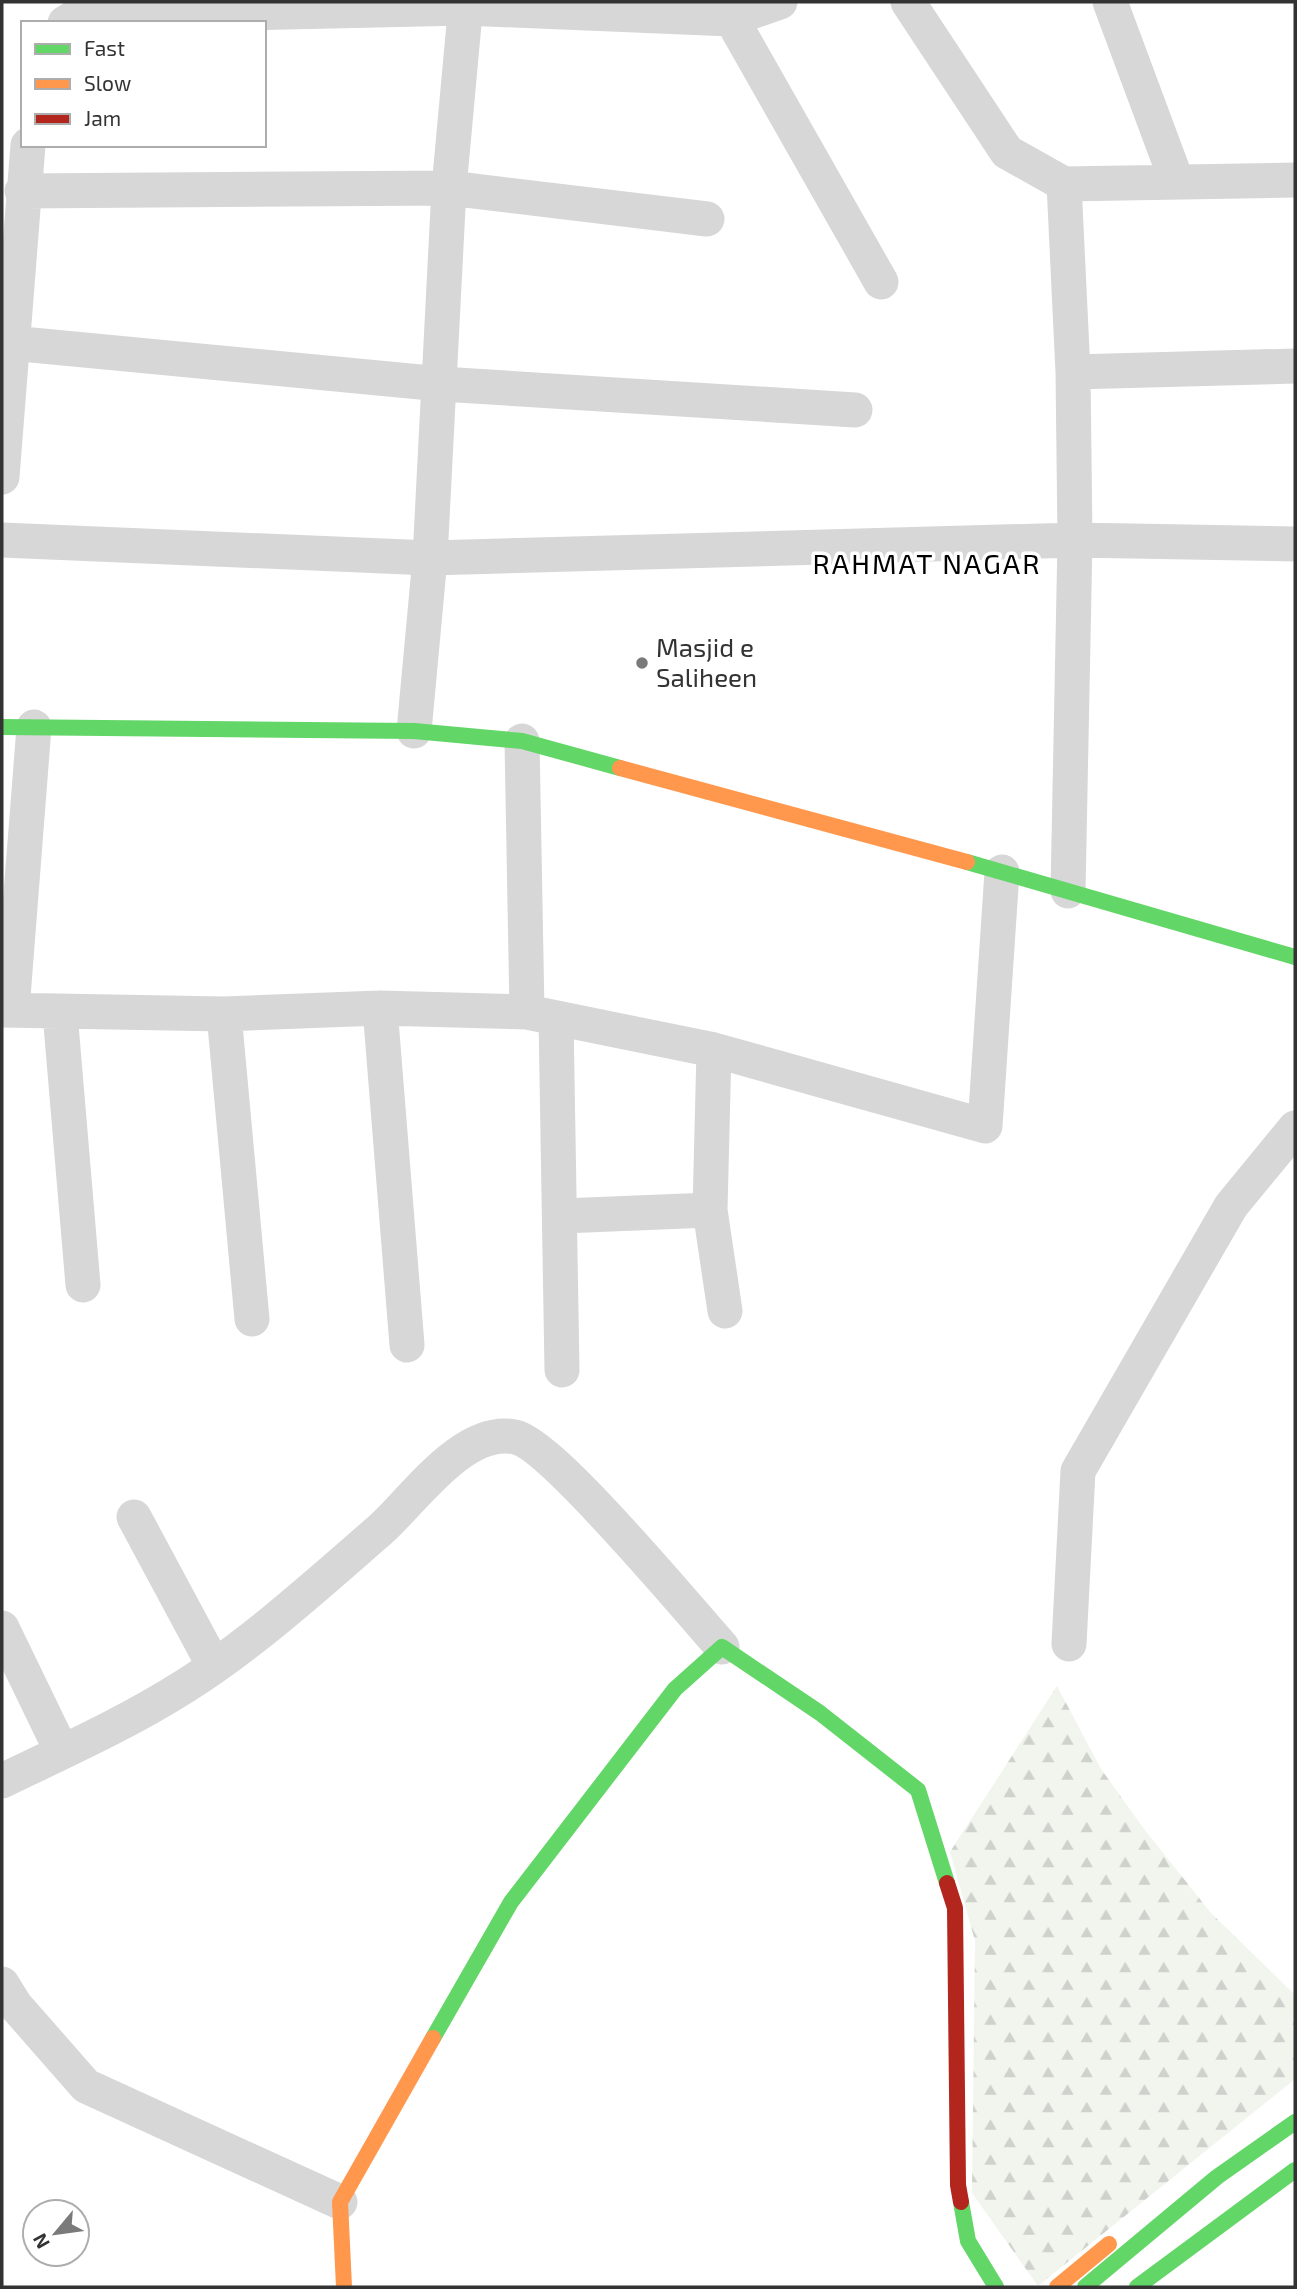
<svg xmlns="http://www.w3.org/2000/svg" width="1297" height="2289" font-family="'Exo 2',sans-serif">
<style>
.forest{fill:url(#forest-firs)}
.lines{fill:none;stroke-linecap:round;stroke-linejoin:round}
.street{stroke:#d7d7d7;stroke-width:35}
.fast{stroke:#63d668;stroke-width:16}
.slow{stroke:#ff974d;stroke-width:16}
.jam{stroke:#b3261e;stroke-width:16}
.poi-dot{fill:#7a7a7a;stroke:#fff;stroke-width:2.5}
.labels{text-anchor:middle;stroke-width:7;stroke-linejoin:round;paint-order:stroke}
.poi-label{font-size:26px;fill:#333;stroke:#fff;text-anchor:start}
.neighbourhood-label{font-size:28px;letter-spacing:2px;fill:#000;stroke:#fff}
</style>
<defs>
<pattern id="forest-firs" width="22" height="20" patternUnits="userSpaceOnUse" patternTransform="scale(1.75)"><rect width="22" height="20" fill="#f1f5ed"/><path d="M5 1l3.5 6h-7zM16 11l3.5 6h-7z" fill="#cfd2cc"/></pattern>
</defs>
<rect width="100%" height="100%" fill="#fff"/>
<path class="forest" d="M1057 1686 1101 1769 1144 1829 1211 1913 1295 1995V2079L1038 2286 972 2193 975 1941 950 1852Z"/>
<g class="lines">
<path class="street" d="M722 2 881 282
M908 2 1007 152 1064 184 1295 180
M1110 2 1177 182
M65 23 75 17 465 8 731 19 780 2
M1064 184 1073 372 1075 540 1068 891
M22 191 449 188 707 219
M11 343 441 384 855 410
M1073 372 1295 366
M2 477 28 145
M2 540 430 558 1075 540 1295 544
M414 731 430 558 449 188 466 2
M522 741 527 1012
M380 1008 407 1345
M2 1010 224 1014 380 1008 527 1012 714 1050 985 1126 1002 872
M12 1010 34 727
M60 1013 83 1285
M224 1014 252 1319
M556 1018 562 1370
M714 1050 710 1210 725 1311
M562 1216 710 1210
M134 1517 214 1666
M2 1628 62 1752
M1069 1644 1078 1471 1231 1206 1295 1128
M2 1781C64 1751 127 1723 185 1686 252 1644 320 1582 380 1530 413 1501 463 1426 515 1437 551 1444 689 1610 722 1647
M2 1984 15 2005 86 2086 340 2202"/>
<path class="fast" d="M2 727 414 731 522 741 620 768
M967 862 1295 957
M433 2038 511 1902 675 1689 722 1647 820 1713 918 1790 947 1883
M961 2202 968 2241 996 2287
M1085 2287 1217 2177 1295 2122
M1137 2287 1295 2170"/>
<path class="slow" d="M620 768 967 862
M344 2287 340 2202 433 2038
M1057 2287 1109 2244"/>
<path class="jam" d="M947 1883 955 1908 958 2185 961 2202"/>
</g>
<circle class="poi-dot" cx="642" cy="663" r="7"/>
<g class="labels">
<g class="poi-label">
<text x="656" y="657">Masjid e<tspan x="656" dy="30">Saliheen</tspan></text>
</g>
<g class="neighbourhood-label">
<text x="927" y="574">RAHMAT NAGAR</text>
</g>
</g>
<rect width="1297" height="2289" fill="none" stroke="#333333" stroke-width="7"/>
<rect x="21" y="21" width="245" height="126" fill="#ffffff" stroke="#adadad" stroke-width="2"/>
<rect x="35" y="44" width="35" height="10" fill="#63d668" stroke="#adadad" stroke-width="2"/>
<text x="84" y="56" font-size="21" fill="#333333">Fast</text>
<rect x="35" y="79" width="35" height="10" fill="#ff974d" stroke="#adadad" stroke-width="2"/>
<text x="84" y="91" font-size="21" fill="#333333">Slow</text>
<rect x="35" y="114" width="35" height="10" fill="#b3261e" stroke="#adadad" stroke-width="2"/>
<text x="84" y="126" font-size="21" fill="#333333">Jam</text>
<g transform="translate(56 2233) rotate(241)"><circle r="33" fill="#ffffff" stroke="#adadad" stroke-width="2"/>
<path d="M0-5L12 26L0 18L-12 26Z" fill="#7a7a7a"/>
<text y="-10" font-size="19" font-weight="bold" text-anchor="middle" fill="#333333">N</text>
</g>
</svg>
